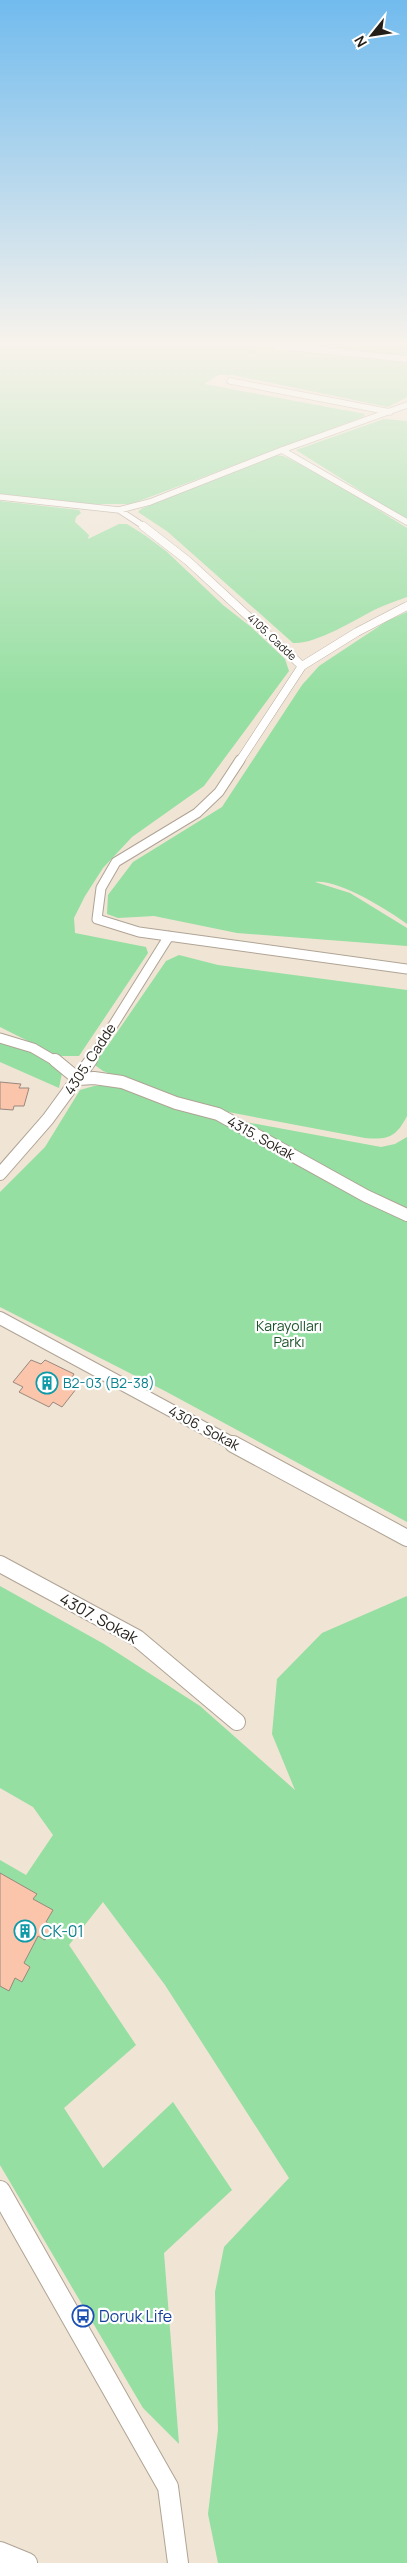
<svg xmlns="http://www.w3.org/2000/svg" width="407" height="2563" font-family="Manrope,sans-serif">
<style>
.green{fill:#94dfa1}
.building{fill:#fbc5ab;stroke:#99887f}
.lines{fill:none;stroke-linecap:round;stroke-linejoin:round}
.minor-far5-casing{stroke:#afa495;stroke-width:7}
.minor-far4-casing{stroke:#afa495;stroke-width:9}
.minor-far3-casing{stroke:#afa495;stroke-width:11}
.minor-far2-casing{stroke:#afa495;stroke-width:14}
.minor-far1-casing{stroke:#afa495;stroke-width:18}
.minor-casing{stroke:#afa495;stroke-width:22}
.minor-far5{stroke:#fff;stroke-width:5.5}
.minor-far4{stroke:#fff;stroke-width:8}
.minor-far3{stroke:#fff;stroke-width:9}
.minor-far2{stroke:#fff;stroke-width:12}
.minor-far1{stroke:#fff;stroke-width:16}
.minor{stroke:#fff;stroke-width:20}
.labels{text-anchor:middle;stroke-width:4.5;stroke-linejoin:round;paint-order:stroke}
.far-street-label{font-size:11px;fill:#241f19;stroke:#fff}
.street-label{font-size:14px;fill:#241f19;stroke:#fff}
.park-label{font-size:14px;fill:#1c532a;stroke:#fff}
.culture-label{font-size:14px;fill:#0d838f;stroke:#fff;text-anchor:start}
.near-street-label{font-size:16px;fill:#241f19;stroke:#fff}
.near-culture-label{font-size:16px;fill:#0d838f;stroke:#fff;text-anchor:start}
.near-transit-label{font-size:16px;fill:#164399;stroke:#fff;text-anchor:start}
</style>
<rect width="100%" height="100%" fill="#f0e4d4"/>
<path class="green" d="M0 343H264L258 345 407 361V397L388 407 233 375H218L204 384 365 414 363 417 131 504H89L4 495 0 494Z
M270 343H407V357L279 344Z
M384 419 407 421V520L296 450Z
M274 455 283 456 318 472 407 528V597C396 601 384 605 374 610 355 620 314 645 293 643L168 532 138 512 141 509Z
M0 501 79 510 81 513 76 517 75 522 89 535 88 539 119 524H127L146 536 166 551 223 605 251 627 285 659 289 671 204 786 132 837 103 868 85 896 74 918 75 933 146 947 148 953 79 1056H58L0 1027Z
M407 612V924C388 910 338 879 315 882L350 893 407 928V946L237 933 154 916 118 918 107 914 108 895 133 862 222 807 302 685 319 666 387 621Z
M179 955 218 965 407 990V1116C396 1137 389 1140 365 1138L191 1105 103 1071 92 1063 109 1044 166 961Z
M0 1041C23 1047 46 1055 62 1073L59 1088 0 1062Z
M115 1085 222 1120 407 1219V1522L165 1391 0 1307V1192L45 1147 80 1090 94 1086Z
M240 1121 381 1147 395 1144 407 1137V1211L352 1185Z
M0 1586 104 1644 200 1706 295 1790 272 1734 277 1679 322 1633 407 1596V2563H218L208 2514 218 2430 215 2292 224 2247 289 2178 165 1985 103 1902 69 1945 136 2045 64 2108 103 2168 173 2102 232 2190 164 2253 179 2444 143 2408 0 2165V1860L26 1875 53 1835 33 1807 0 1788Z"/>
<path class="building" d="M0 1082 21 1084 19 1088H29L24 1106H14L13 1110 0 1109Z
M31 1360 41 1364 45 1360 74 1374 71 1379 80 1384 62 1407 53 1402 49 1407 19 1392 23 1387 13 1382Z
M0 1873 37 1894 33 1899 53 1910 46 1922 53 1926 45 1940 38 1936 24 1963 30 1967 22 1982 15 1978 9 1991 0 1986Z"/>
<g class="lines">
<g class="minor-far5-casing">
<path id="minor-far5" d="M276 346 407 359
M230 381 390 412
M282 450 407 522
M0 497 119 510 145 527
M119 510 150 502 282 450 407 405"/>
</g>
<g class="minor-far4-casing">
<path id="minor-far4" d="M143 526 188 561 302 666 239 762
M302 666 357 632 407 606"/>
</g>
<g class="minor-far3-casing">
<path id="minor-far3" d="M240 760 219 792 197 813 116 862 101 888 97 919 139 932 407 969
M0 1038 33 1048 57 1062
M90 1062 169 936"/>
</g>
<g class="minor-far2-casing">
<path id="minor-far2" d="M55 1060 78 1079 94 1078 122 1082 176 1103 218 1114 366 1196 407 1215
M0 1174 48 1119 91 1060
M0 1318 235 1445"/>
</g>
<g class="minor-far1-casing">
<path id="minor-far1" d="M233 1444 407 1538
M0 1564 137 1638 237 1722"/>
</g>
<g class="minor-casing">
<path id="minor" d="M0 2191 168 2487 178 2563
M0 2552 27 2563"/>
</g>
<use href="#minor-far5" class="minor-far5"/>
<use href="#minor-far4" class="minor-far4"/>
<use href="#minor-far3" class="minor-far3"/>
<use href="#minor-far2" class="minor-far2"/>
<use href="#minor-far1" class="minor-far1"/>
<use href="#minor" class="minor"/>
</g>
<linearGradient id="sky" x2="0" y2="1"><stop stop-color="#71bbee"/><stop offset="0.49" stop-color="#f8f3ec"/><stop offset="1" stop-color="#f8f3ec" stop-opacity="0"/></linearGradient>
<rect width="407" height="702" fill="url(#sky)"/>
<defs>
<g id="building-ring" transform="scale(1.125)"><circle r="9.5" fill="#fff" stroke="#0f9aa8" stroke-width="1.5"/><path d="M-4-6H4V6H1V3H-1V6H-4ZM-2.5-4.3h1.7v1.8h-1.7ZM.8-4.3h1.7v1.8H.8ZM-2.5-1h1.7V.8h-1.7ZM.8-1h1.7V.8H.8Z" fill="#0f9aa8"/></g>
<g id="bus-ring" transform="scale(1.125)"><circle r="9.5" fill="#fff" stroke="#1a4fb4" stroke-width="1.5"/><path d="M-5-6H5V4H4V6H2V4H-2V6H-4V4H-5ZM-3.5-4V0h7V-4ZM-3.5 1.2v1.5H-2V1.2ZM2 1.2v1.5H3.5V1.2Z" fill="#1a4fb4"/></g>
</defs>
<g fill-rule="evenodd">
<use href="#building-ring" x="47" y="1383"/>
<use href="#building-ring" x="25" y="1931"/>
<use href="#bus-ring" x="83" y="2316"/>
</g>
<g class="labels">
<g class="far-street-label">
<text transform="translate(272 637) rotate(43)" y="4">4105. Cadde</text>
</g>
<g class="street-label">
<text transform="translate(90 1059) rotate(-57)" y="5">4305. Cadde</text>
<text transform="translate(261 1138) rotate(29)" y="5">4315. Sokak</text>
<text transform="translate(204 1428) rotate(28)" y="5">4306. Sokak</text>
</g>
<g class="park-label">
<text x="289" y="1331">Karayolları<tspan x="289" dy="16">Parkı</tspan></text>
</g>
<g class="culture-label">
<text x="63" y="1388">B2-03 (B2-38)</text>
</g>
<g class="near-street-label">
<text transform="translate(99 1618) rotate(29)" y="6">4307. Sokak</text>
</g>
<g class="near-culture-label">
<text x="41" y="1937">CK-01</text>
</g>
<g class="near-transit-label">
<text x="99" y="2322">Doruk Life</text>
</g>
</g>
<g transform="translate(372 35) rotate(240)" stroke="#ffffff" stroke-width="4" paint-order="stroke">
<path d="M0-4L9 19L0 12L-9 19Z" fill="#241f19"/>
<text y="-8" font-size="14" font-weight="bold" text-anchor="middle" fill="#241f19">N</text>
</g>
</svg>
